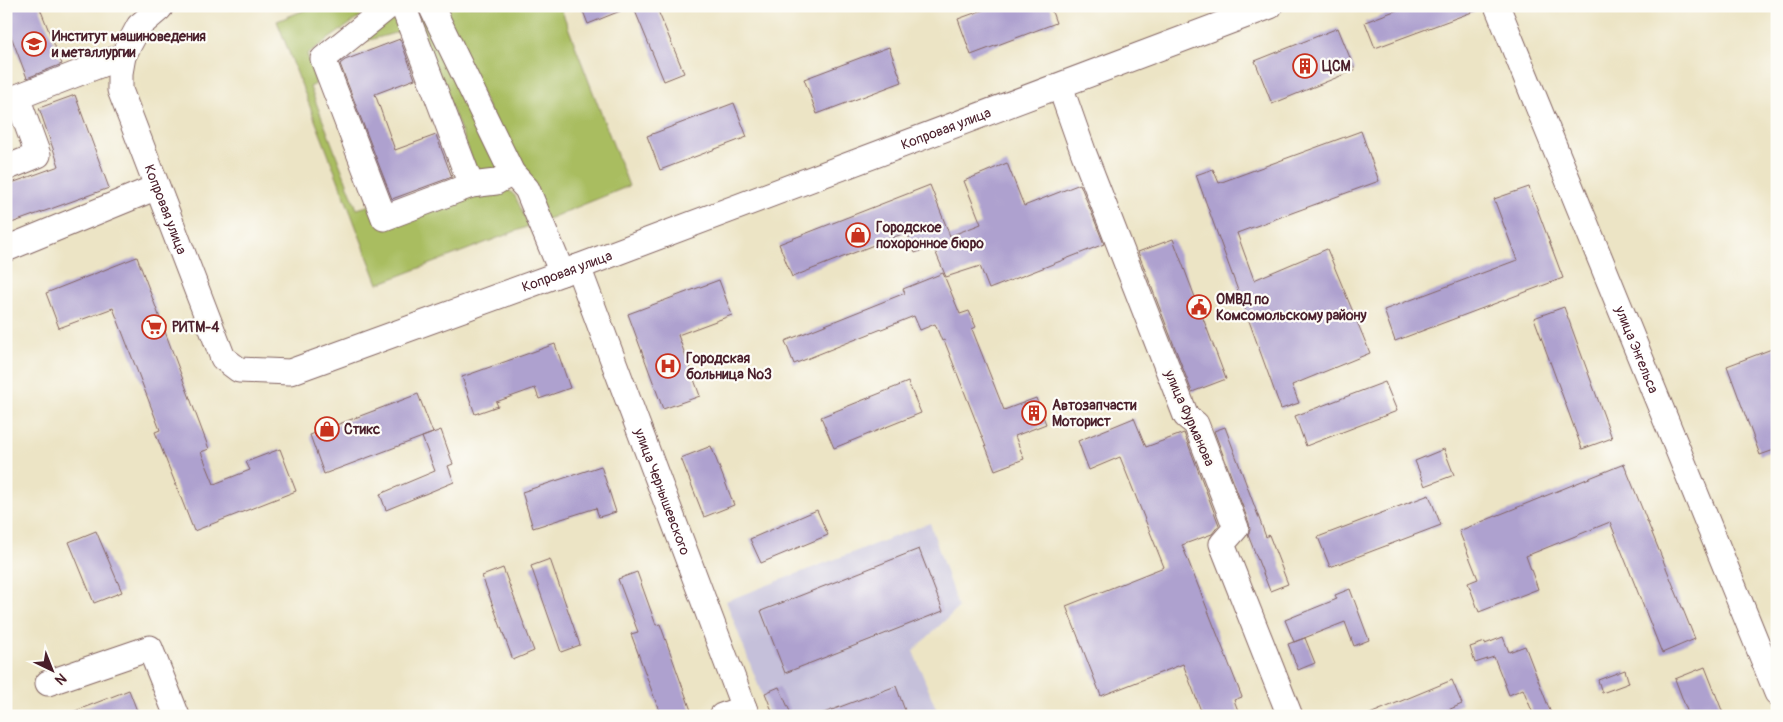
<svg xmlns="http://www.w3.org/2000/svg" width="1783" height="722" font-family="Pangolin,sans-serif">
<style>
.industrial{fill:#c5c0da}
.green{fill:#a9bd61;stroke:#7a6e46}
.building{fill:#aea1cf}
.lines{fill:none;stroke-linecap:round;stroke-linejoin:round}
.minor-casing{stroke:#836461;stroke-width:27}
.minor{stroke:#fff;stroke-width:25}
.labels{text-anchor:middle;stroke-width:4.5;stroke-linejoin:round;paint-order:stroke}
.poi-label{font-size:14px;font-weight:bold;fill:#4a1f2b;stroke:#fdfcf7;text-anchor:start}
.street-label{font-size:14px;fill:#4a1f2b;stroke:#fdfcf7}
</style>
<rect width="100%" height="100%" fill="#fdfcf7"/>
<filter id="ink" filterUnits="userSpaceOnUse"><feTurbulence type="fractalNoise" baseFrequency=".02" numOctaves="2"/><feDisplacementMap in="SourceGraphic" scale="10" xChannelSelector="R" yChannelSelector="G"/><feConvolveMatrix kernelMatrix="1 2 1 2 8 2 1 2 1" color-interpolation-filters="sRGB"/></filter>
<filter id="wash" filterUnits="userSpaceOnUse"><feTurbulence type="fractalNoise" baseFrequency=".0096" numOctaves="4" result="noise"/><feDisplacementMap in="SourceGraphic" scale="20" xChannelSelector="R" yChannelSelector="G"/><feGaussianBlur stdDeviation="1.12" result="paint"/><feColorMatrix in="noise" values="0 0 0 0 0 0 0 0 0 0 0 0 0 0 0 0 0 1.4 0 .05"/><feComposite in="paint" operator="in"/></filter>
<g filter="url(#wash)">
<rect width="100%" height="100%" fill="#ece4c5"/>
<path class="industrial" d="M930 523 958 608 913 651 939 716H770L726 601Z"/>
<path class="green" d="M315 6H371L360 17 307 54 316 84 310 87 357 209 371 205 507 188 515 196 529 226 378 284 277 21Z
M411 6H424L500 169 479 176Z
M439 6H560L629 186 543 221Z
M384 17H395L399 32 366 41 363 38Z"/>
<g id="blocks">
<path class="building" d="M6 6H39L62 64 27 78 6 23Z
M581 6H629L630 7 588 24Z
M633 6H656L684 73 664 81Z
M994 6H1050L1056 23 971 55 958 19Z
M1408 6H1483V8L1375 48 1365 22Z
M1338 28 1355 70 1272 104 1255 61Z
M400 39 415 79 375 94 395 150 436 135 452 177 392 199 340 64 345 60Z
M889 47 902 82 817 114 804 79Z
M75 95 109 188 6 225V185L59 166 39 108Z
M734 103 747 137 660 170 647 136Z
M1361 131 1379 181 1237 233 1254 280 1327 249 1370 353 1292 385 1299 403 1281 409 1196 175 1213 169 1219 183Z
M1007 163 1024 206 1080 184 1104 244 989 289 980 266 946 277 933 246 915 253 907 232 792 277 779 244 930 185 950 236 981 224 964 181Z
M1529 187 1563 278 1395 341 1384 310 1517 260 1494 199Z
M1173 239 1226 379 1192 392 1138 252Z
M137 257 209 449 201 452 214 484 250 470 246 462 280 449 296 491 194 531 155 432 160 430 113 308 59 328 46 293Z
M943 273 960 314 969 311 976 327 972 329 1004 410 1036 398 1046 424 1015 436 1024 459 995 470 944 340 942 341 935 324 920 330 914 316 794 364 785 341 905 293 903 289Z
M719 280 732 315 678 335 700 396 663 409 628 314Z
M1564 307 1612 438 1582 449 1534 318Z
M555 344 570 388 539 399 535 388 496 402 498 406 475 414 462 377Z
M1777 347V449L1760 455 1727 366Z
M908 382 921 413 834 448 821 417Z
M1385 382 1397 411 1306 446 1295 416Z
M418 394 433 433 324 474 310 435Z
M1134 418 1146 447 1184 433 1219 525 1212 534 1182 545 1242 697 1234 700 1240 716H1203L1183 664 1101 696 1066 606 1164 567 1120 457 1089 470 1078 441Z
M1225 427 1266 537 1269 535 1288 584 1270 591 1248 535 1250 530 1249 523 1214 431Z
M441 430 453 464 448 466 454 482 386 510 380 494 435 471 422 437Z
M711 446 734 505 704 517 681 458Z
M1444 449 1454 475 1425 486 1415 461Z
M1624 464 1695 639 1662 653 1610 522 1526 556 1538 589 1479 612 1468 583 1478 579 1459 531Z
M601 466 616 512 599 517 596 508 533 528 522 492Z
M1429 495 1441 525 1330 567 1318 537Z
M817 510 828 535 761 563 750 539Z
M96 531 122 592 94 603 69 542Z
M919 549 943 611 785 673 761 611Z
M550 559 580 645 561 652 531 566Z
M503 568 534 651 513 660 482 576Z
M637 572 656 625 660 624 693 716H661L631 634 638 632 618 579Z
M1350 589 1369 640 1354 646 1345 622 1294 642 1285 620 1337 599 1335 595Z
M1503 637 1509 652 1525 646 1552 716H1534L1523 689 1509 695 1494 657 1475 663 1470 647 1485 642V644Z
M1305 638 1315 663 1298 670 1288 644Z
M1705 667 1723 713 1715 716H1689L1675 679Z
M1625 670 1629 683 1602 693 1598 680Z
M1452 680 1462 704 1434 716H1365Z
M896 686 907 716H822L821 714Z
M779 687 792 716H774L765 693Z
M129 690 139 716H65V715Z"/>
</g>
</g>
<g filter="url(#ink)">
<use href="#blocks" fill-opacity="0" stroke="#836461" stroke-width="1"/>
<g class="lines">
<g class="minor-casing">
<g id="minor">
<path id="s1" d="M159 6 160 8 139 26 123 56 120 73V90L223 358 239 370 290 372 562 273 1270 6"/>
<path d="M389 6 323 59 384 218 471 185 496 182 512 173"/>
<path d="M403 6 471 185"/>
<path d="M431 6 512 173 527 189 562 273"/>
<path id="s2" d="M1497 6 1777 693"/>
<path d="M1060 86 1084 154 1186 416 1196 424 1236 528 1222 544 1290 716"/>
<path d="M6 168 38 155 17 97 123 56"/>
<path d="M6 249 157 187"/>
<path id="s3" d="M578 267 747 716"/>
<path d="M48 683 150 648 177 716"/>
<path d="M722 716 744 708"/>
</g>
</g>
<use href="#minor" class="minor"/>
</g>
</g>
<defs>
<g id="university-ring" transform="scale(1.25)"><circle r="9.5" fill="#fdfcf7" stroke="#c8321e" stroke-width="1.5"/><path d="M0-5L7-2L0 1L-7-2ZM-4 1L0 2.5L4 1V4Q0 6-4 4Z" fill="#c8321e"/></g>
<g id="building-ring" transform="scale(1.25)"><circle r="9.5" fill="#fdfcf7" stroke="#c8321e" stroke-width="1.5"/><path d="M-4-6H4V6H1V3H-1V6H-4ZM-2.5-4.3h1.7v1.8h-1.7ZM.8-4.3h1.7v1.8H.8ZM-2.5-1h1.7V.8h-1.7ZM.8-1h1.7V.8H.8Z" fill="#c8321e"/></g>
<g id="shop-ring" transform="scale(1.25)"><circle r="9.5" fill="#fdfcf7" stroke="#c8321e" stroke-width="1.5"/><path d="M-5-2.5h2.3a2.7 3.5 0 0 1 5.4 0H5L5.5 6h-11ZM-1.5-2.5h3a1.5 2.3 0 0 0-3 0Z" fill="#c8321e"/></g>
<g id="civic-ring" transform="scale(1.25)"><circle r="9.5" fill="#fdfcf7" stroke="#c8321e" stroke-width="1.5"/><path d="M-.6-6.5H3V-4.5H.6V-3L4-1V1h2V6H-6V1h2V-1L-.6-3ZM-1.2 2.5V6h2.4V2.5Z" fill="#c8321e"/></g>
<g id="supermarket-ring" transform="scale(1.25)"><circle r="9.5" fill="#fdfcf7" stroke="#c8321e" stroke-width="1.5"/><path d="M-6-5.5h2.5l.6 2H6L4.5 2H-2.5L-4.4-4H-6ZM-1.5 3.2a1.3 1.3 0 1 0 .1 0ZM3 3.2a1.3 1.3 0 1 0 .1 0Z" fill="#c8321e"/></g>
<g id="hospital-ring" transform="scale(1.25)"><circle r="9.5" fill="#fdfcf7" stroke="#c8321e" stroke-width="1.5"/><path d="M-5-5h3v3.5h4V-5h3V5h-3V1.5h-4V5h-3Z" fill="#c8321e"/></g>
</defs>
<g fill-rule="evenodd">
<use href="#university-ring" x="34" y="44"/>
<use href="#building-ring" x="1305" y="66"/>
<use href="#shop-ring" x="858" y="235"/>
<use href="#civic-ring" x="1199" y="307"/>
<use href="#supermarket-ring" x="154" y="327"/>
<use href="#hospital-ring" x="668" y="366"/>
<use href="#building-ring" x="1034" y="413"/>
<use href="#shop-ring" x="327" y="429"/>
</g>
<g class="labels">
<g class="poi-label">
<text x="52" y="41">Институт машиноведения<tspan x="52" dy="16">и металлургии</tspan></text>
<text x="1322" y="71">ЦСМ</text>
<text x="876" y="232">Городское<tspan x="876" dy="16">похоронное бюро</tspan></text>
<text x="1216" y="304">ОМВД по<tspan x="1216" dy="16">Комсомольскому району</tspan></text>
<text x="172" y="332">РИТМ-4</text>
<text x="686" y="363">Городская<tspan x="686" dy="16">больница №3</tspan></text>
<text x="1052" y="410">Автозапчасти<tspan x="1052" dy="16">Моторист</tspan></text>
<text x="344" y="434">Стикс</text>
</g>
<g class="street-label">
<text dy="5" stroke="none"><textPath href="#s1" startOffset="1156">Копровая улица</textPath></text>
<text dy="5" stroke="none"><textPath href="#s1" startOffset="226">Копровая улица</textPath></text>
<text dy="5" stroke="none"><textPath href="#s1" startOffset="751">Копровая улица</textPath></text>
<text dy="5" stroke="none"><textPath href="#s2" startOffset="371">улица Энгельса</textPath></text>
<text transform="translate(1190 418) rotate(66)" y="5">улица Фурманова</text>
<text dy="5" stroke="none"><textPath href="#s3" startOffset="240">улица Чернышевского</textPath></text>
</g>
</g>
<rect width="1783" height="722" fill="none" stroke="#fdfcf7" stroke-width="25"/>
<g transform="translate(52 670) rotate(137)" stroke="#fdfcf7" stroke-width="4" paint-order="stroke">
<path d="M0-4L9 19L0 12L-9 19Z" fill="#4a1f2b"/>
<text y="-8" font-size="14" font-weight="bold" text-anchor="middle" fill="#4a1f2b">N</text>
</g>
</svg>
